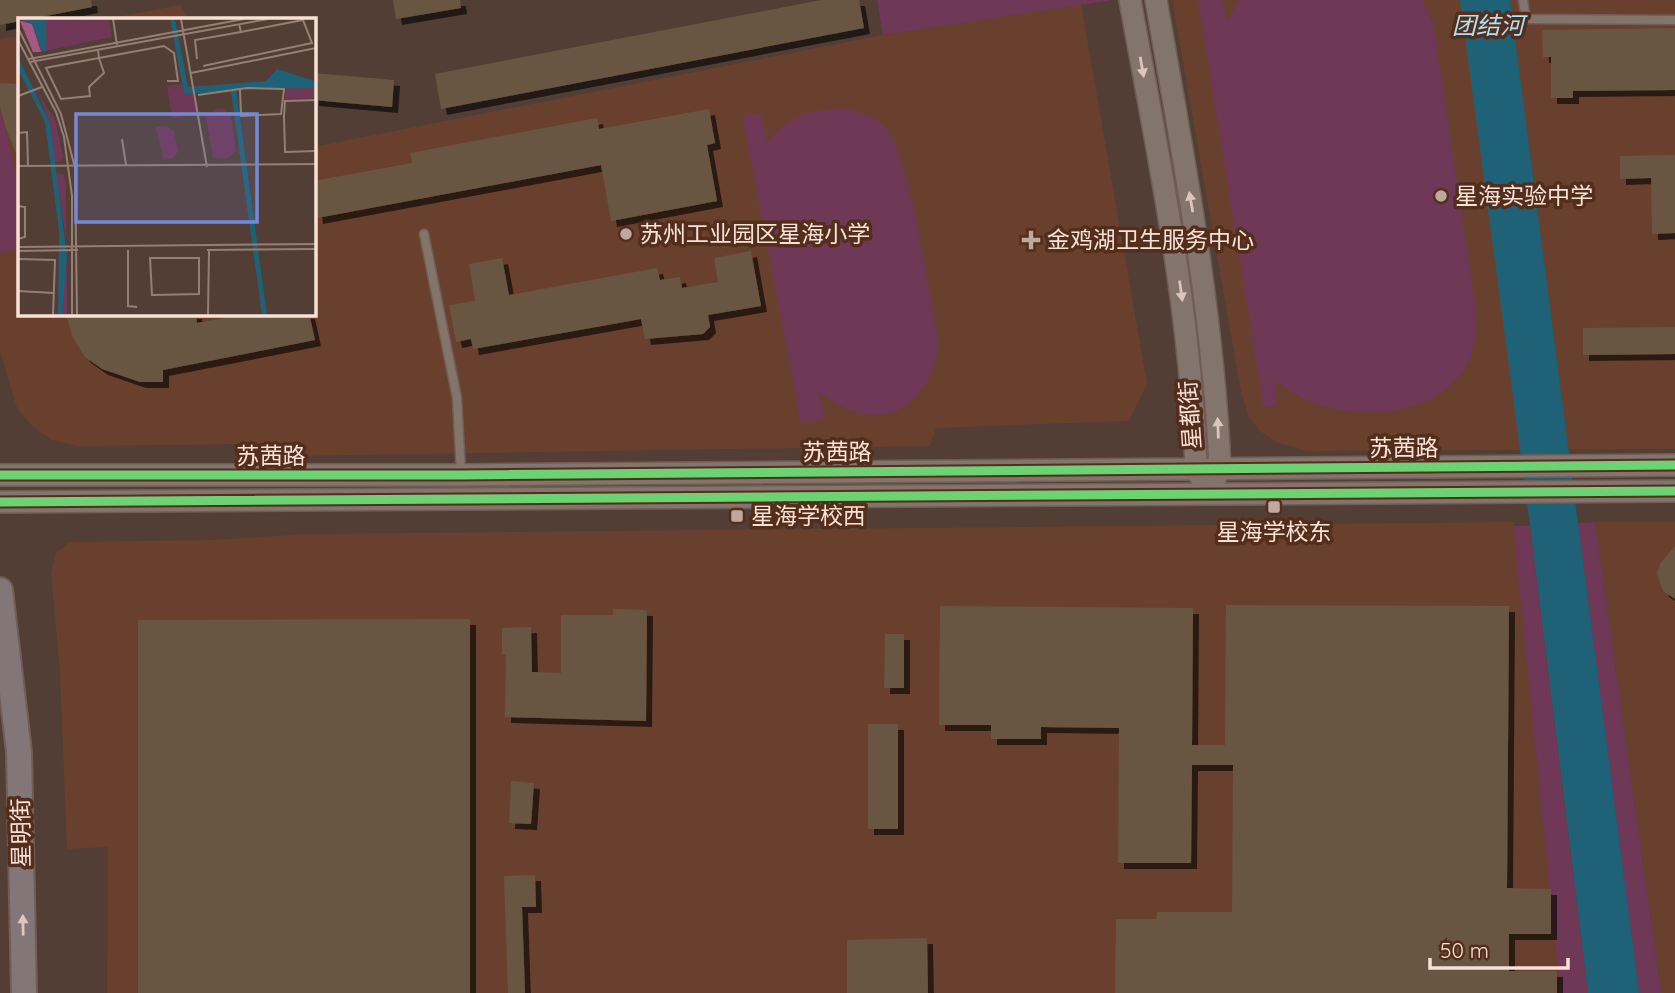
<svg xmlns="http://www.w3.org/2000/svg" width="1675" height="993" font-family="Quicksand,'Noto Sans SC',sans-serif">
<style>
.built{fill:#69402d}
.green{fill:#6f3856}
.water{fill:#1f6177}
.building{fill:#685542;filter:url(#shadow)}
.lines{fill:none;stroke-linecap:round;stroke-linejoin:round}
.service-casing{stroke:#705e56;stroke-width:11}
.secondary-casing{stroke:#705e56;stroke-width:24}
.primary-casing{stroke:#705e56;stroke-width:28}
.service{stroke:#83746c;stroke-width:8}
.secondary{stroke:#83746c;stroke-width:21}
.primary{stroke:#837678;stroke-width:24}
.cycleway-casing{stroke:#532e1d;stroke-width:13}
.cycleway{stroke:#6cd273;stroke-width:9}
.oneway{fill:#dcc6bc}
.oneway2{fill:#dcc6be}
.poi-dot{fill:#bfa89e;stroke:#532e1d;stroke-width:2.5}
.labels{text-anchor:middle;stroke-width:7;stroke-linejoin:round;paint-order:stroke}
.poi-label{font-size:23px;fill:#f9e1d6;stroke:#532e1d;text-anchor:start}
.street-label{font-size:23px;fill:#f9e1d6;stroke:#532e1d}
.water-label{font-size:24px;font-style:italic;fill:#aae2f9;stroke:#532e1d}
.inset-road{fill:none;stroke:#957f75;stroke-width:2}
.view{fill:#7589d7;fill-opacity:0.15;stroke:#7589d7;stroke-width:3.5}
.inset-edge{fill:none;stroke:#f9e1d6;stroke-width:3.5}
</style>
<defs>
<filter id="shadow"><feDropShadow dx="6" dy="6" stdDeviation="0" flood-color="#0009"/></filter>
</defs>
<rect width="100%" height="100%" fill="#523e35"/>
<path class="built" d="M1172 0H1675V449L1308 451 1278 443 1260 431 1249 417 1241 392Z
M1081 4 1147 384 1129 421 936 428 930 446 291 456 244 444 78 446 52 440 32 426 17 408 0 351V39L19 36V313H313V147L883 35Z
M180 5 188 19H107Z
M1513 522 1560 993H107L108 847 67 849 60 672 51 573 56 553 70 542 213 540 304 534Z
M1595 522H1675V993H1661Z"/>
<path class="green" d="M877 0H1112L883 35Z
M1198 0H1222L1227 21 1239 0H1422L1433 23 1476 310C1475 329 1476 351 1465 368 1432 419 1353 422 1302 398 1293 394 1284 386 1275 381L1277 405 1263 407Z
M840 108C856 111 872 114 884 126 909 150 931 304 939 346 925 416 876 435 819 392L824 419 801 423 742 116 761 113 767 143C786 117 809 110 840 108Z
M0 110 19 186V248L0 253Z
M1595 522 1661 993H1639L1576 523Z
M1513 526H1530L1588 993H1560Z"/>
<path class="water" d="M1460 0H1510L1639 993H1588L1530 525Z"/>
<path class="building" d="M0 0H91L92 7 0 25Z
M393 0H460L461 8 396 19Z
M821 0H859L864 28 441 109 435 74Z
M1675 28V90L1573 91V98H1551V57H1543L1542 30Z
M313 73 394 80 392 107 313 100Z
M0 83 19 84V161L5 126 0 107Z
M709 109 715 143 707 145 717 201 611 221 601 165 317 218 313 181 412 163 410 153 597 118 599 129Z
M1675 155V233L1652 234 1651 178 1620 179V156Z
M751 251 761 306 708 315 710 327 703 334 645 339 641 319 473 349 471 339 456 342 449 305 475 301 469 264 502 258 509 295 657 268 660 280 680 277 682 288 718 282 714 258Z
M66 313H196L197 323 251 313H309L315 340 163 370V382H140L102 369 85 357 72 336Z
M1675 327V354L1583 355V328Z
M1675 546V599L1663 591 1657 573 1660 564Z
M1226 605 1509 606 1507 888 1551 889V934H1509V971H1557V993H1115L1116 919H1157V912H1232L1233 765H1192L1191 863H1118L1119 728 1041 727V739H991V725H939L940 606 1193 608 1192 745H1225Z
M613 609 647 610 646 721 505 717 506 654H502V628L531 627 532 672 561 673V615H613Z
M470 619V993H138V620Z
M885 634H904V688H884Z
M868 724H898V829H868Z
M511 781 534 783 531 824 509 823Z
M535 875 536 907H522L525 993H508L504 876Z
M927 938 928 993H847V940Z"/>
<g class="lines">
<g class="service-casing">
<path id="service" d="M1523 0 1526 19 1675 20
M424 234 457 398 461 473"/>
</g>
<g class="secondary-casing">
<path id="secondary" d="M1130 0C1158 156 1191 310 1196 469L1202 479
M1156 0C1183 155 1213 310 1220 468L1215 479
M0 475H461L1675 465
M0 502 1675 491"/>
</g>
<g class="primary-casing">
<path id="primary" d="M0 590 19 752 24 993"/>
</g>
<use href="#service" class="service"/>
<use href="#secondary" class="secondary"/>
<use href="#primary" class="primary"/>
<g class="cycleway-casing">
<path id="cycleway" d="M0 475H461L1675 465
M0 502 1675 491"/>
</g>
<use href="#cycleway" class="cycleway"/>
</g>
<defs><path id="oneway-solid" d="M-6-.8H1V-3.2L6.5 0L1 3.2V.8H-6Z" transform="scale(1.75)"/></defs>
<g class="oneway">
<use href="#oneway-solid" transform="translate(1142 67) rotate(80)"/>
<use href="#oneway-solid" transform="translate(1191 202) rotate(-100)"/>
<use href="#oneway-solid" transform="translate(1181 291) rotate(82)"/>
<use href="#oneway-solid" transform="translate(1218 428) rotate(-92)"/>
</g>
<use class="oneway2" href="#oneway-solid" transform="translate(23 925) rotate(-91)"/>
<g class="poi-dot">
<circle cx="1441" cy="196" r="7"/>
<circle cx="626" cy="234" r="7"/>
<path d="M1027.5 229.5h7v7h7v7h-7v7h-7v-7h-7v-7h7z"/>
<rect x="1267" y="500" width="14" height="14" rx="3.5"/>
<rect x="730" y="509" width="14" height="14" rx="3.5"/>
</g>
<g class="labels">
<g class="poi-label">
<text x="1455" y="204">星海实验中学</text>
<text x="640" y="242">苏州工业园区星海小学</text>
<text x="1047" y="248">金鸡湖卫生服务中心</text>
<text x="751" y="524">星海学校西</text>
<text x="1274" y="540" text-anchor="middle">星海学校东</text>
</g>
<g class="street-label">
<text transform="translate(1190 415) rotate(-94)" y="8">星都街</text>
<text x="1404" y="456">苏茜路</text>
<text x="837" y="460">苏茜路</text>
<text x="271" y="464">苏茜路</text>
<text transform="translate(21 833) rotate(-91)" y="8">星明街</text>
</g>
<g class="water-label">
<text x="1488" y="34">团结河</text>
</g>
</g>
<g transform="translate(18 18)">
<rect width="298" height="298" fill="#523e35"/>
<path d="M1 1H91L94 19 17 35ZM164 66 166 76 175 75 179 96 154 100 149 68ZM267 69 297 70V80L267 81ZM19 74 38 103 45 140 42 144H35L32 105ZM198 91H205L213 99 218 133 208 141 195 140 187 94 191 97ZM147 108 156 113 160 133 156 140 145 142 138 109ZM38 155 46 156 48 165V221ZM49 239V297H44L46 253Z" fill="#6f3856"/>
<path d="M2 3 14 6 23 34H15Z" fill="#a85885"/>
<path d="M0 1H28V33L24 34 14 5ZM152 1H157L170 69 248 63 259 51 297 63V70L218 71 249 297H244L213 73 166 76ZM0 39 32 105 49 239 44 297H40L41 213 27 104 0 51Z" fill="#1f6177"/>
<path class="inset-road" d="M95 1 99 27M163 1 189 149M0 10 43 96 57 150 59 297M0 22 38 94 46 119 54 178V297M80 32 81 40 86 55 71 69 72 78 43 81 28 50 32 49 81 40 146 28 156 35 160 63H149M11 41 226 1M179 41 177 22 223 14M12 44 250 1M185 48 294 25 285 2 223 14 221 6M173 55 298 30M180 77 229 70 266 71 263 96 223 98 222 72M0 78 24 69M298 82 267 83 266 98 267 134 298 133M0 115 9 114 10 148M104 121 108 147M0 148 298 146M0 188 7 189V219L0 221M0 229 298 226M110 232V288L119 289M189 232 298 231M0 233 60 232M132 240H181V276L134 277ZM0 241 37 242 35 297M0 273 36 275M190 297 191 233"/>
<path class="view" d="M58 96H239V204H58Z"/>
<rect width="298" height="298" class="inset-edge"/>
</g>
<path d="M1430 958v10h138v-10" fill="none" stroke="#f9e1d6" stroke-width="3.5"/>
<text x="1440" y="958" font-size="21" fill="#f9e1d6" stroke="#532e1d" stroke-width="5" paint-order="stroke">50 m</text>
</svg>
